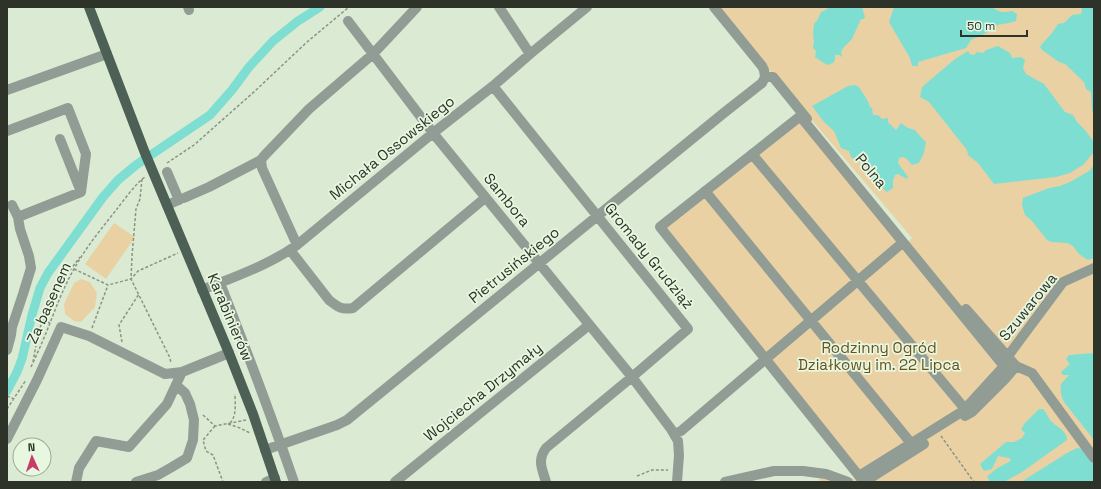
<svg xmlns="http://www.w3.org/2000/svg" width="1101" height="489" font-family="'Space Grotesk',sans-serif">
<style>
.green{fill:#e9d1a4}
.water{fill:#7eded2}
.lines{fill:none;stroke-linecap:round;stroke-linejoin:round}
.canal{stroke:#7eded2;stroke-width:9}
.path{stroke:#8a9484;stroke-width:1.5;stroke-dasharray:3 2;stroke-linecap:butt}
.minor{stroke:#919c95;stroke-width:10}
.major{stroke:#4c6055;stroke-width:10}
.labels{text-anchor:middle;stroke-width:3.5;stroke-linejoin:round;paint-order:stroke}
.street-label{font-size:15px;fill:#2e332a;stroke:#e8f8e0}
.park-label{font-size:15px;fill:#68511f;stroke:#e8f8e0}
</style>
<rect width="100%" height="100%" fill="#dbead3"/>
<path class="green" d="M720 7H1094V482H820L819 478 858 479 656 227 799 114 906 244 912 238 772 73Z
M114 223 135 237 106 279 85 264Z
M81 279 90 282 97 293 95 307 81 322 74 321 65 314 64 304 74 283Z"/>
<path class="water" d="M829 7H862L865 17 864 19H861L852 39 843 48 841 52 842 56 841 57 840 55H835V60L833 63 827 65 815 57 816 51 813 48 814 41 813 36 814 24 818 19 821 12 826 10Z
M894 7H992C998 12 1004 13 1012 11L1017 14 1016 21 1009 23 997 25 988 32 971 40 966 48 918 62V66H912L910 58 889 22Z
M1087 7H1094V115L1092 111 1091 92 1086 89 1084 82 1065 64 1059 62 1042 50 1040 47 1042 44 1052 33 1058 24 1064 23 1072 15 1081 14 1082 8Z
M998 46 1010 53 1012 58 1021 57 1025 60 1023 68 1026 74 1044 84 1065 112 1073 115 1077 122 1085 130 1094 142V152L1083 165 1070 173 1056 177 994 184 978 163 968 155 967 150 929 102 920 97 922 87 955 59 968 51 970 54 974 55 977 52 983 53 986 50Z
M855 85 859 87C863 94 868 99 870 107L872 108 873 115H878L882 119 888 118V122L896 130 901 123 908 128 915 130 919 135 926 142 924 153 919 163 912 165 907 159 903 157 899 158 898 163 908 177 907 179 898 174 895 175 893 181V188L887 192 876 182 872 181C872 178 872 173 871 170 868 165 857 161 851 157L849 151 841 148 834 131 824 122 812 106 848 86Z
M1094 165V258L1088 260 1079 254 1073 246 1067 243 1051 242 1047 240 1032 221 1025 215 1022 205 1023 198 1049 188 1060 186 1070 182 1089 171Z
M1094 353V440L1064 402C1061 396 1060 391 1061 384L1069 375H1063L1061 372 1070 364 1066 359 1069 355Z
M1039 409H1043C1046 412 1048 417 1050 420 1056 427 1067 430 1067 440L1022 472 1004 482H990L987 476C991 474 992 472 996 469 1000 466 1007 464 1011 460L1009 458 998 456 992 469 984 471 980 464 1006 442H1014L1022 438 1025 433 1021 429 1025 423Z
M1077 448 1082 449 1094 465V482H1021L1067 453Z"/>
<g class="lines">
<path class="canal" d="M7 391 17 372 22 359 32 315 40 288 48 273 103 197 118 180 136 165 210 115 232 90 249 67 273 41 298 21 320 7"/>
<path class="path" d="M167 163 194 145 255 91 307 42 349 7
M142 179 140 199 136 209 132 256 131 279 170 358 171 363
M74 269 108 285 131 279 138 271 178 253
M43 320 50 323
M92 328 108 285
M122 342 119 325 139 294
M33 362C36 344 40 324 47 307 55 289 68 273 80 257
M31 367C37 354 43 341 48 328 56 308 63 288 74 269 86 247 102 228 117 209 124 200 136 183 145 177
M7 396 14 399
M7 409 26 380
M203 415 215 426 246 420
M230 423C237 416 235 403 235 394
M228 424 240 428 250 433
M215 426 203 440 206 451 213 455 223 482
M941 436 974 482
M637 476 652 470H668"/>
<path class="minor" d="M188 7 189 10
M499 7 530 54
M714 7 762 66 764 70 765 77
M348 21 433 133 632 377 671 429 678 441 679 455 677 482
M765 77H773L807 119
M493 86 688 329 632 377 546 448C537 461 542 468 546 482
M7 90 107 54
M800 116 1004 366 963 411 859 476 660 227 803 114
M7 131 68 108 86 154 81 192
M752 154 965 409
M705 191 915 448
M184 198 209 187 261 160
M167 205 179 200 167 172
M18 217 81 192 60 139
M297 245 262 168 261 160 264 156 309 109 373 54 417 7
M290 250 329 300C338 307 341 310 353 308L485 198
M220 283C246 349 271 415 294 482
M202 290C234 277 269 265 297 245L433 133 493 86 530 54 587 7
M7 350 11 335 12 327 23 294 31 268 29 256 20 229 18 217 12 205
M1008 356 1063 282 1094 268
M1016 366 1032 373 1094 458
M965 416 972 412 1005 379 1016 366 966 309
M674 434 681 431 901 244
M7 439 37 380 61 327 89 336 165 374 182 372 229 353
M265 450 337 425 347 420 725 112 762 83 765 77
M76 482 79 468 96 441 129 447 167 404 182 372
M136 482 158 475 172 467 187 458 193 440 194 420 190 404 185 393 176 385
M266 482 275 478
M395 482 589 325
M725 482 774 471H803L826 474 848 482
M861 482 872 477 924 444"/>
<path class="major" d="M89 7 145 153 229 353 253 414 276 482"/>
</g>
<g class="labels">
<g class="street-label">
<text transform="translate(392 148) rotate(-39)" y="5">Michała Ossowskiego</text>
<text transform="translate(871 171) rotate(50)" y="5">Polna</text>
<text transform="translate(507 200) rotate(51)" y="5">Sambora</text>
<text transform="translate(649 256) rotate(51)" y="5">Gromady Grudziąż</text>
<text transform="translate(514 265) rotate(-39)" y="5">Pietrusińskiego</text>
<text transform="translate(49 303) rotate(-66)" y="5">Za basenem</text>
<text transform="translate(1028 307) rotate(-51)" y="5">Szuwarowa</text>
<text transform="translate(230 317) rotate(67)" y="5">Karabinierów</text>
<text transform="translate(483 392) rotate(-39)" y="5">Wojciecha Drzymały</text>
</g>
<g class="park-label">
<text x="879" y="353">Rodzinny Ogród<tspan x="879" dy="17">Działkowy im. 22 Lipca</tspan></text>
</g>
</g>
<rect width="1101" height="489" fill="none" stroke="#2e332a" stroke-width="16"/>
<g transform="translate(32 457) rotate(357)"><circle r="19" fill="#e8f8e0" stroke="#9ea997"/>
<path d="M0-3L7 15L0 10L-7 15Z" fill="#c93b67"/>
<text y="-6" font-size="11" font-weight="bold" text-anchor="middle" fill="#2e332a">N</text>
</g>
<path d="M961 30v6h66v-6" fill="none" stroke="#2e332a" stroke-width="2"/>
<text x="967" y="30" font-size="12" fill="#2e332a" stroke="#e8f8e0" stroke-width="3" paint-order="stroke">50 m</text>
</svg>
